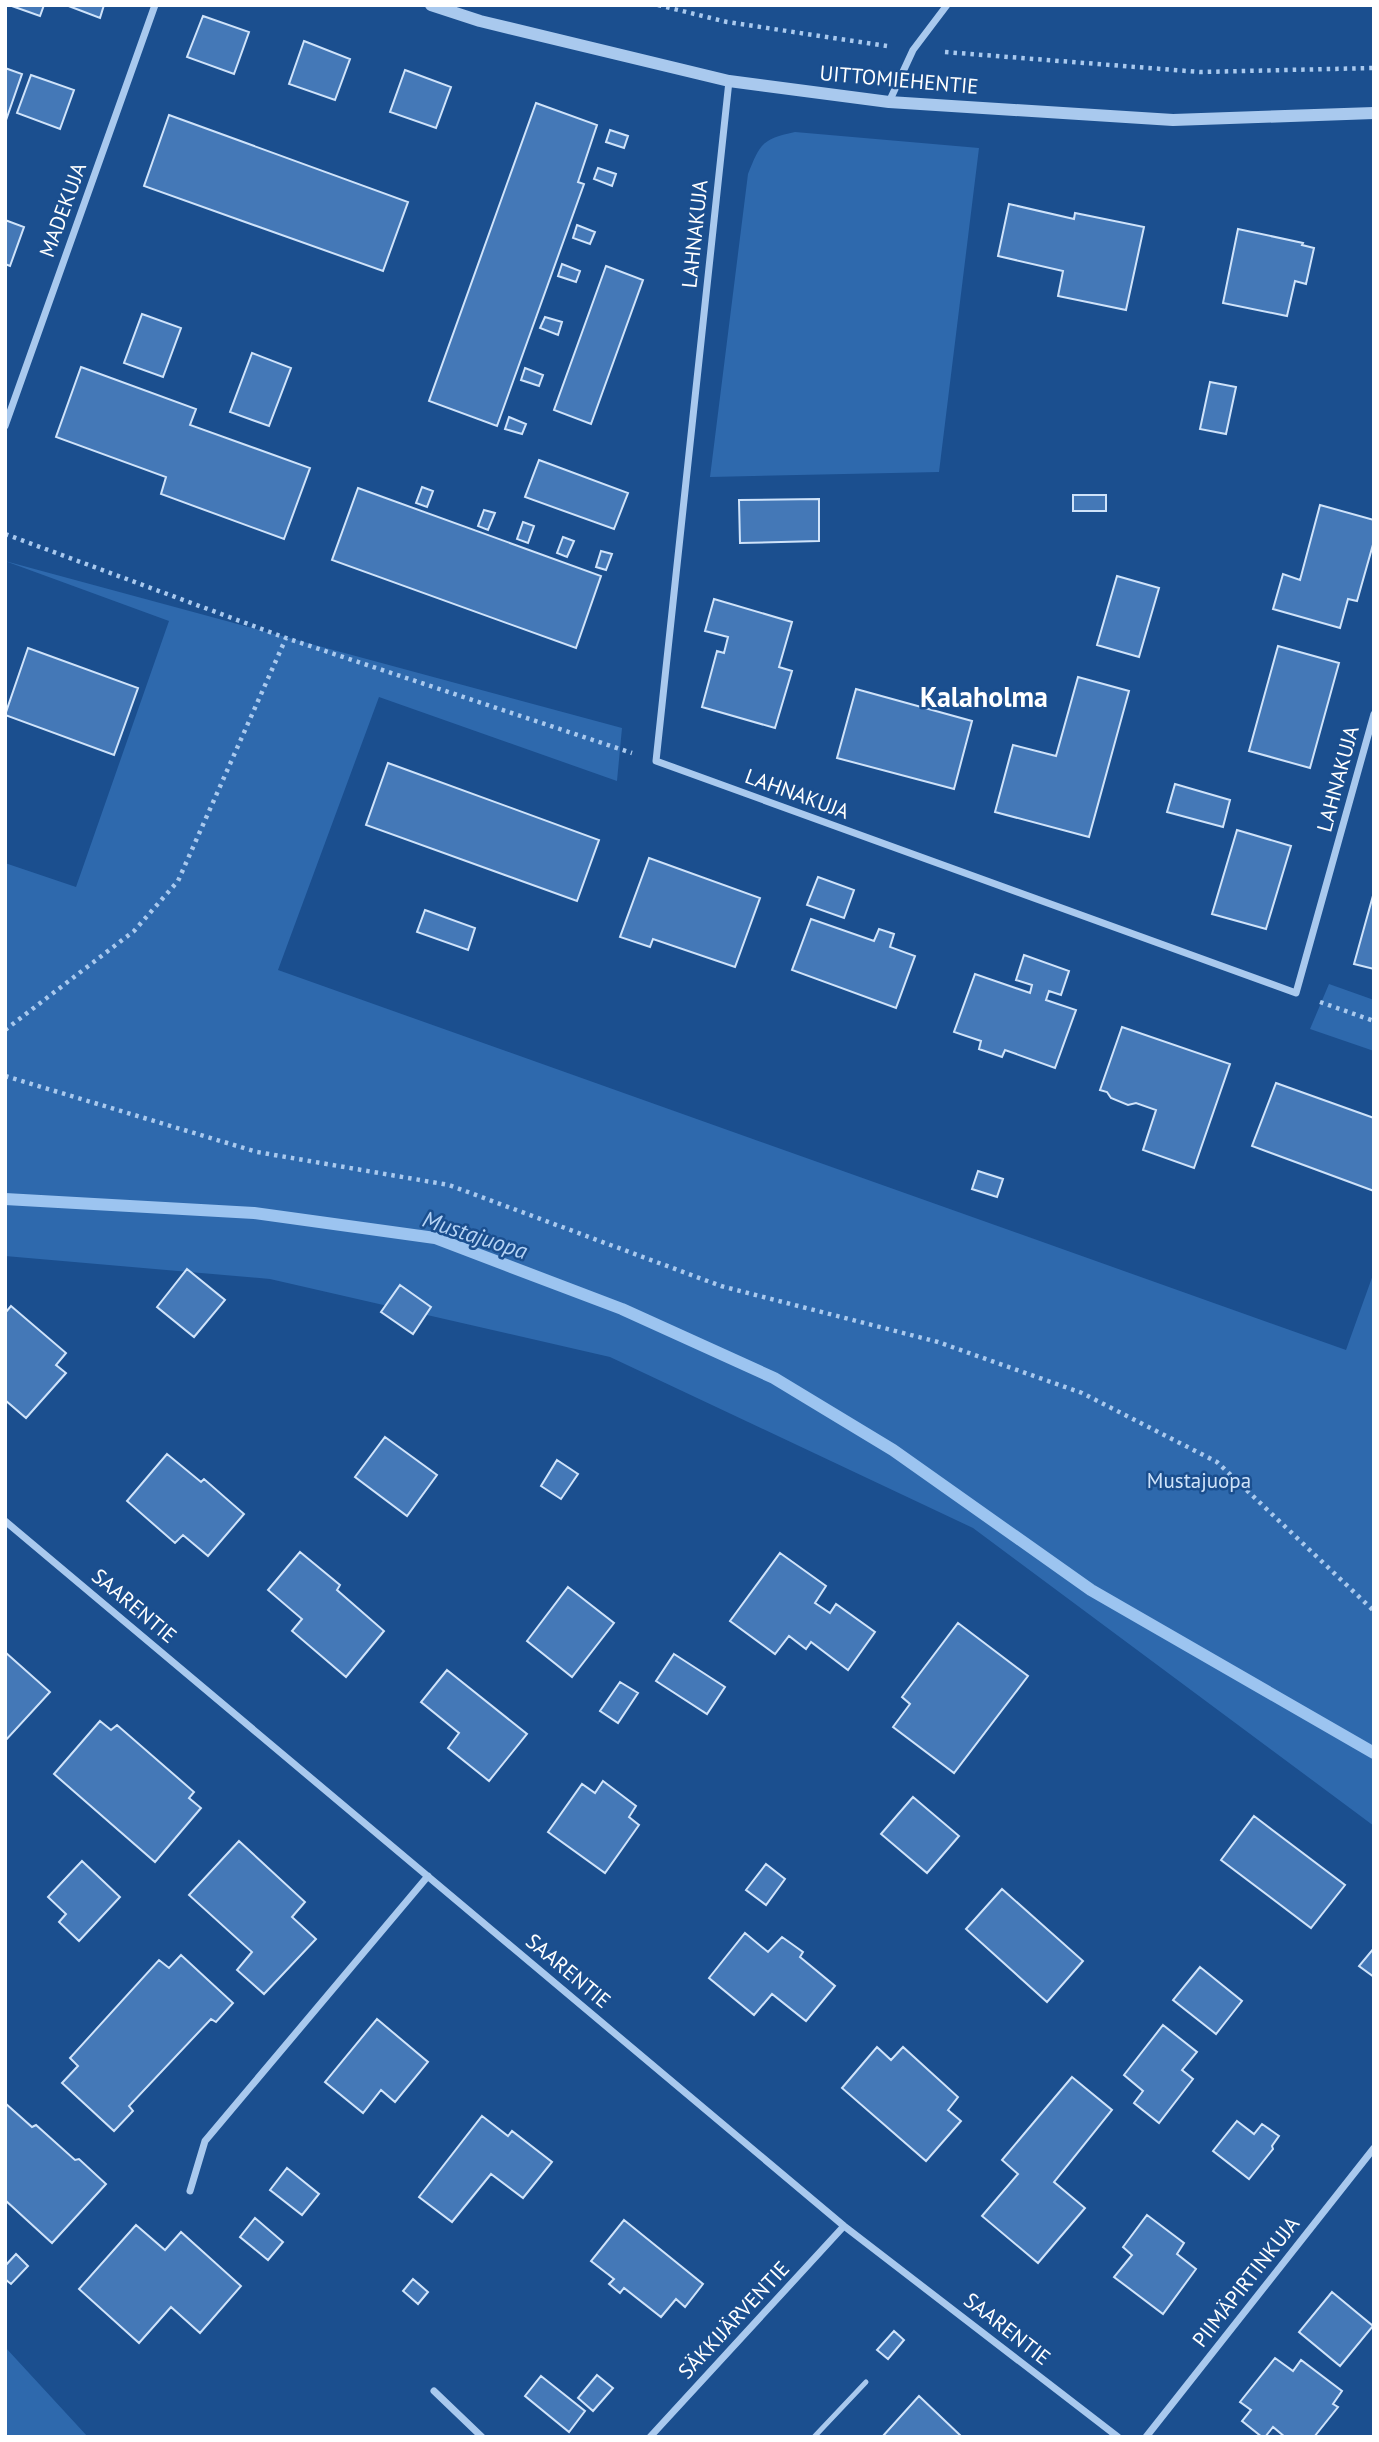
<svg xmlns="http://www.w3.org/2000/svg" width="1379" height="2442" font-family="'PT Sans',sans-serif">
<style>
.green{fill:#2e69ad}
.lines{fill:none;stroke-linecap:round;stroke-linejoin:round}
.stream{stroke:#9cc4f0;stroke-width:12}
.building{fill:#4478b7;stroke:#cfe3fa;stroke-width:2}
.path{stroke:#a9c9ee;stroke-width:4.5;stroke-dasharray:3.5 5;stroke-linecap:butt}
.service{stroke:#a9c9ee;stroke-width:5}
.minor{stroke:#a9c9ee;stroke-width:7}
.tertiary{stroke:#a9c9ee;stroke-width:12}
.labels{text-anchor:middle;stroke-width:5;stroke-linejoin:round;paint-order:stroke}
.street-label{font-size:21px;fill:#fff;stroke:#1b4f8f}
.park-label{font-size:21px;fill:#cfe3fa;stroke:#1b4f8f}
.water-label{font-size:23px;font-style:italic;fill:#b5d3f5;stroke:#1b4f8f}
.district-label{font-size:28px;font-weight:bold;fill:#fff;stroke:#1b4f8f}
</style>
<rect width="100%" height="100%" fill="#1b4f8f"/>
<path class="green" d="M795 132 979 148 939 472 710 477 748 174C760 144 762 139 795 132Z
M5 561 622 728 617 781 379 697 278 970 1346 1350 1374 1272V1826L973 1528 610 1357 270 1279 5 1256V863L76 887 169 621Z
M1329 984 1374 1000V1051L1310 1029Z
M5 2347 88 2437H5Z"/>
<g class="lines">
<path class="stream" d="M5 1199 254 1213 435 1238 622 1309 774 1378 893 1450 1091 1590 1374 1753"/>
</g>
<path class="building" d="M9 5H44L40 16Z
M66 5H104L100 18Z
M203 16 249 32 234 74 187 57Z
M304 41 350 59 335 100 289 84Z
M5 68 22 74 5 123Z
M405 70 451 87 436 128 390 112Z
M31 75 74 90 60 129 17 113Z
M536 103 597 125 578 182 584 184 497 426 429 401Z
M169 115 408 202 383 271 144 186Z
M610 130 628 136 624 148 606 142Z
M598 168 616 174 612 186 594 179Z
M1009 204 1074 219 1075 213 1144 227 1126 310 1058 296 1063 271 998 256Z
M5 220 24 227 10 266 5 264Z
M577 225 595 232 590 244 573 238Z
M1238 229 1303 243 1302 245 1314 248 1306 284 1295 281 1287 316 1223 303Z
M562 264 580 271 576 282 558 276Z
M606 266 643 280 591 424 554 410Z
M142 314 181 328 163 377 124 363Z
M545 317 562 322 558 335 540 328Z
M252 353 291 368 269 426 230 412Z
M81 367 196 409 190 425 310 468 284 539 161 494 166 477 56 437Z
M525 368 543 375 539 386 521 380Z
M1210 382 1236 387 1226 434 1200 429Z
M509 417 526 424 522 434 505 429Z
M539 460 628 493 614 529 525 497Z
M422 487 433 491 427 507 416 503Z
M358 488 601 576 576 648 332 560Z
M1073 495H1106V511H1073Z
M819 499V541L740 543 739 500Z
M1320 505 1374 520V541L1357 601 1348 599 1340 628 1273 609 1283 574 1300 580Z
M484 510 495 513 488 530 478 526Z
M523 522 534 526 528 543 517 539Z
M563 537 574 541 567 557 557 553Z
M601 551 612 554 606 570 596 567Z
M1117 576 1159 588 1139 657 1097 645Z
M714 599 792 622 779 667 792 671 775 728 702 707 717 651 724 653 728 637 705 631Z
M1278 646 1339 663 1310 768 1249 751Z
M28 648 138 688 114 755 5 715Z
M1078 677 1129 691 1089 837 995 812 1013 745 1056 756Z
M856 689 972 721 954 789 837 758Z
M388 763 599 840 577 901 366 825Z
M1175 784 1230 800 1223 827 1167 812Z
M1237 830 1291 846 1266 929 1212 914Z
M649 858 760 898 735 967 653 939 650 947 620 937Z
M818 877 854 890 844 918 807 905Z
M1374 892V969L1354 964Z
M425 910 475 928 468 950 417 932Z
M811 919 874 941 879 929 894 934 890 947 915 956 896 1008 792 970Z
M1024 955 1069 971 1061 995 1049 991 1046 1000 1076 1010 1055 1068 1005 1050 1002 1057 979 1049 981 1041 954 1032 975 974 1030 993 1032 985 1016 980Z
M1122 1027 1230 1064 1194 1168 1143 1150 1156 1110 1136 1103 1128 1105 1111 1098 1107 1092 1100 1090Z
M1276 1083 1374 1118V1191L1252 1146Z
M978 1171 1003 1179 997 1197 972 1189Z
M187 1269 225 1300 194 1337 157 1307Z
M400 1285 431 1307 413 1334 381 1312Z
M11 1306 66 1353 56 1365 66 1373 26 1418 5 1400V1313Z
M385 1437 437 1475 407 1516 355 1477Z
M167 1454 201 1482 204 1479 244 1514 208 1556 183 1535 175 1543 127 1501Z
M557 1460 578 1474 561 1499 541 1486Z
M300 1552 340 1585 337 1590 384 1631 346 1677 292 1631 302 1619 268 1590Z
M780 1553 826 1586 815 1603 830 1613 836 1604 875 1632 848 1670 811 1642 806 1649 789 1636 775 1654 730 1621Z
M568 1587 614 1623 572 1677 527 1641Z
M958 1623 1028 1676 954 1773 893 1727 910 1704 902 1697Z
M5 1652 50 1692 5 1741Z
M674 1654 725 1687 707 1714 656 1681Z
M447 1670 527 1734 489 1781 448 1748 459 1733 421 1702Z
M620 1682 638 1693 618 1723 600 1711Z
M100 1721 111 1730 117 1725 194 1792 189 1798 201 1808 155 1862 54 1774Z
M603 1781 636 1806 629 1817 639 1825 605 1873 548 1832 582 1784 595 1793Z
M913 1797 959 1836 927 1873 881 1834Z
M1254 1816 1345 1885 1311 1928 1221 1860Z
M239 1841 305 1902 292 1917 316 1939 264 1994 237 1970 252 1952 189 1895Z
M82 1861 120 1897 79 1941 59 1922 66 1914 48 1897Z
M766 1864 785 1879 766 1905 746 1890Z
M1002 1889 1083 1961 1047 2002 966 1929Z
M745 1933 768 1952 782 1937 803 1952 800 1957 835 1986 806 2021 772 1994 754 2015 709 1978Z
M1374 1948V1977L1359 1966Z
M181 1955 233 2003 216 2022 211 2019 129 2106 133 2111 114 2131 62 2083 78 2066 70 2058 159 1960 169 1968Z
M1200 1967 1242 2001 1216 2034 1173 2000Z
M377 2019 428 2062 395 2102 381 2090 363 2113 325 2082Z
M1163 2025 1197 2052 1182 2070 1193 2079 1159 2123 1134 2103 1143 2091 1124 2075Z
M877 2047 891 2060 903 2047 958 2097 948 2110 961 2121 926 2161 842 2088Z
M1072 2077 1112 2110 1054 2182 1085 2208 1038 2263 982 2216 1018 2174 1002 2160Z
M5 2103 32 2127 36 2125 75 2160 79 2159 106 2184 52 2243 5 2200Z
M482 2116 508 2136 512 2131 552 2162 523 2198 491 2174 452 2222 419 2197Z
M1237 2121 1254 2134 1262 2124 1279 2136 1272 2146 1273 2149 1249 2179 1213 2151Z
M287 2168 319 2194 302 2215 270 2190Z
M1147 2215 1184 2243 1177 2254 1196 2269 1163 2314 1114 2277 1132 2255 1123 2247Z
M255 2218 283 2242 268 2260 240 2237Z
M624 2220 703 2284 685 2307 676 2299 661 2317 624 2288 620 2293 609 2284 614 2279 591 2261Z
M136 2225 165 2250 181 2232 241 2286 200 2333 171 2307 139 2343 79 2289Z
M16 2254 28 2266 11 2284 5 2279V2266Z
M413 2279 428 2292 418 2304 403 2291Z
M1332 2292 1373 2326 1340 2366 1299 2332Z
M894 2331 904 2340 888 2359 877 2350Z
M1275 2358 1293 2371 1301 2360 1342 2391 1333 2404 1338 2407 1314 2437H1285L1273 2427 1265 2437H1262L1242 2421 1251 2410 1240 2402Z
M597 2375 613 2388 593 2411 578 2398Z
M541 2376 585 2411 569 2432 525 2396Z
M919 2396 962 2437H882Z"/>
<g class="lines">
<path class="path" d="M658 5 727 22 887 46
M945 52 1200 72 1374 68
M5 534 286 638 632 753
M1320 1002 1374 1021
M5 1030 134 931 178 881 286 638
M5 1076 257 1152 449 1185 721 1286 938 1342 1082 1393 1217 1462 1374 1611"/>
<path class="service" d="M814 2437 866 2382"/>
<path class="minor" d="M729 81 656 761 1296 993 1374 714
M889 102 913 50 947 5
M5 426 155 5
M5 1521 844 2226 1118 2437
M190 2191 205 2141 428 1876
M434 2391 482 2437
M650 2437 844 2226
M1146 2437 1374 2148"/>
<path class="tertiary" d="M431 5 480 21 729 81 889 102 1173 120 1374 113"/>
</g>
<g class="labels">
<g class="street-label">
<text transform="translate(899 80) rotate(5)" y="7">UITTOMIEHENTIE</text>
<text transform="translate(63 210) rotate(-70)" y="7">MADEKUJA</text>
<text transform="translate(695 234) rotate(-84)" y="7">LAHNAKUJA</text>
<text transform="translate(1338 779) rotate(-75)" y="7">LAHNAKUJA</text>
<text transform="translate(797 794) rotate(20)" y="7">LAHNAKUJA</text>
<text transform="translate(134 1606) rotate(40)" y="7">SAARENTIE</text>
<text transform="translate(568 1971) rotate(40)" y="7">SAARENTIE</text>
<text transform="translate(1246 2282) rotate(-52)" y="7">PIIMÄPIRTINKUJA</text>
<text transform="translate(734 2320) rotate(-47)" y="7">SÄKKIJÄRVENTIE</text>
<text transform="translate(1007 2329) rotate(38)" y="7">SAARENTIE</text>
</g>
<g class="park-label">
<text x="1199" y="1488">Mustajuopa</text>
</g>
<g class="water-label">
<text transform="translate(475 1235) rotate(18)" y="8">Mustajuopa</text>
</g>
<g class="district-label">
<text x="984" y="707">Kalaholma</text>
</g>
</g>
<rect width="1379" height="2442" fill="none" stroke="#ffffff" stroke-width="14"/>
</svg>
